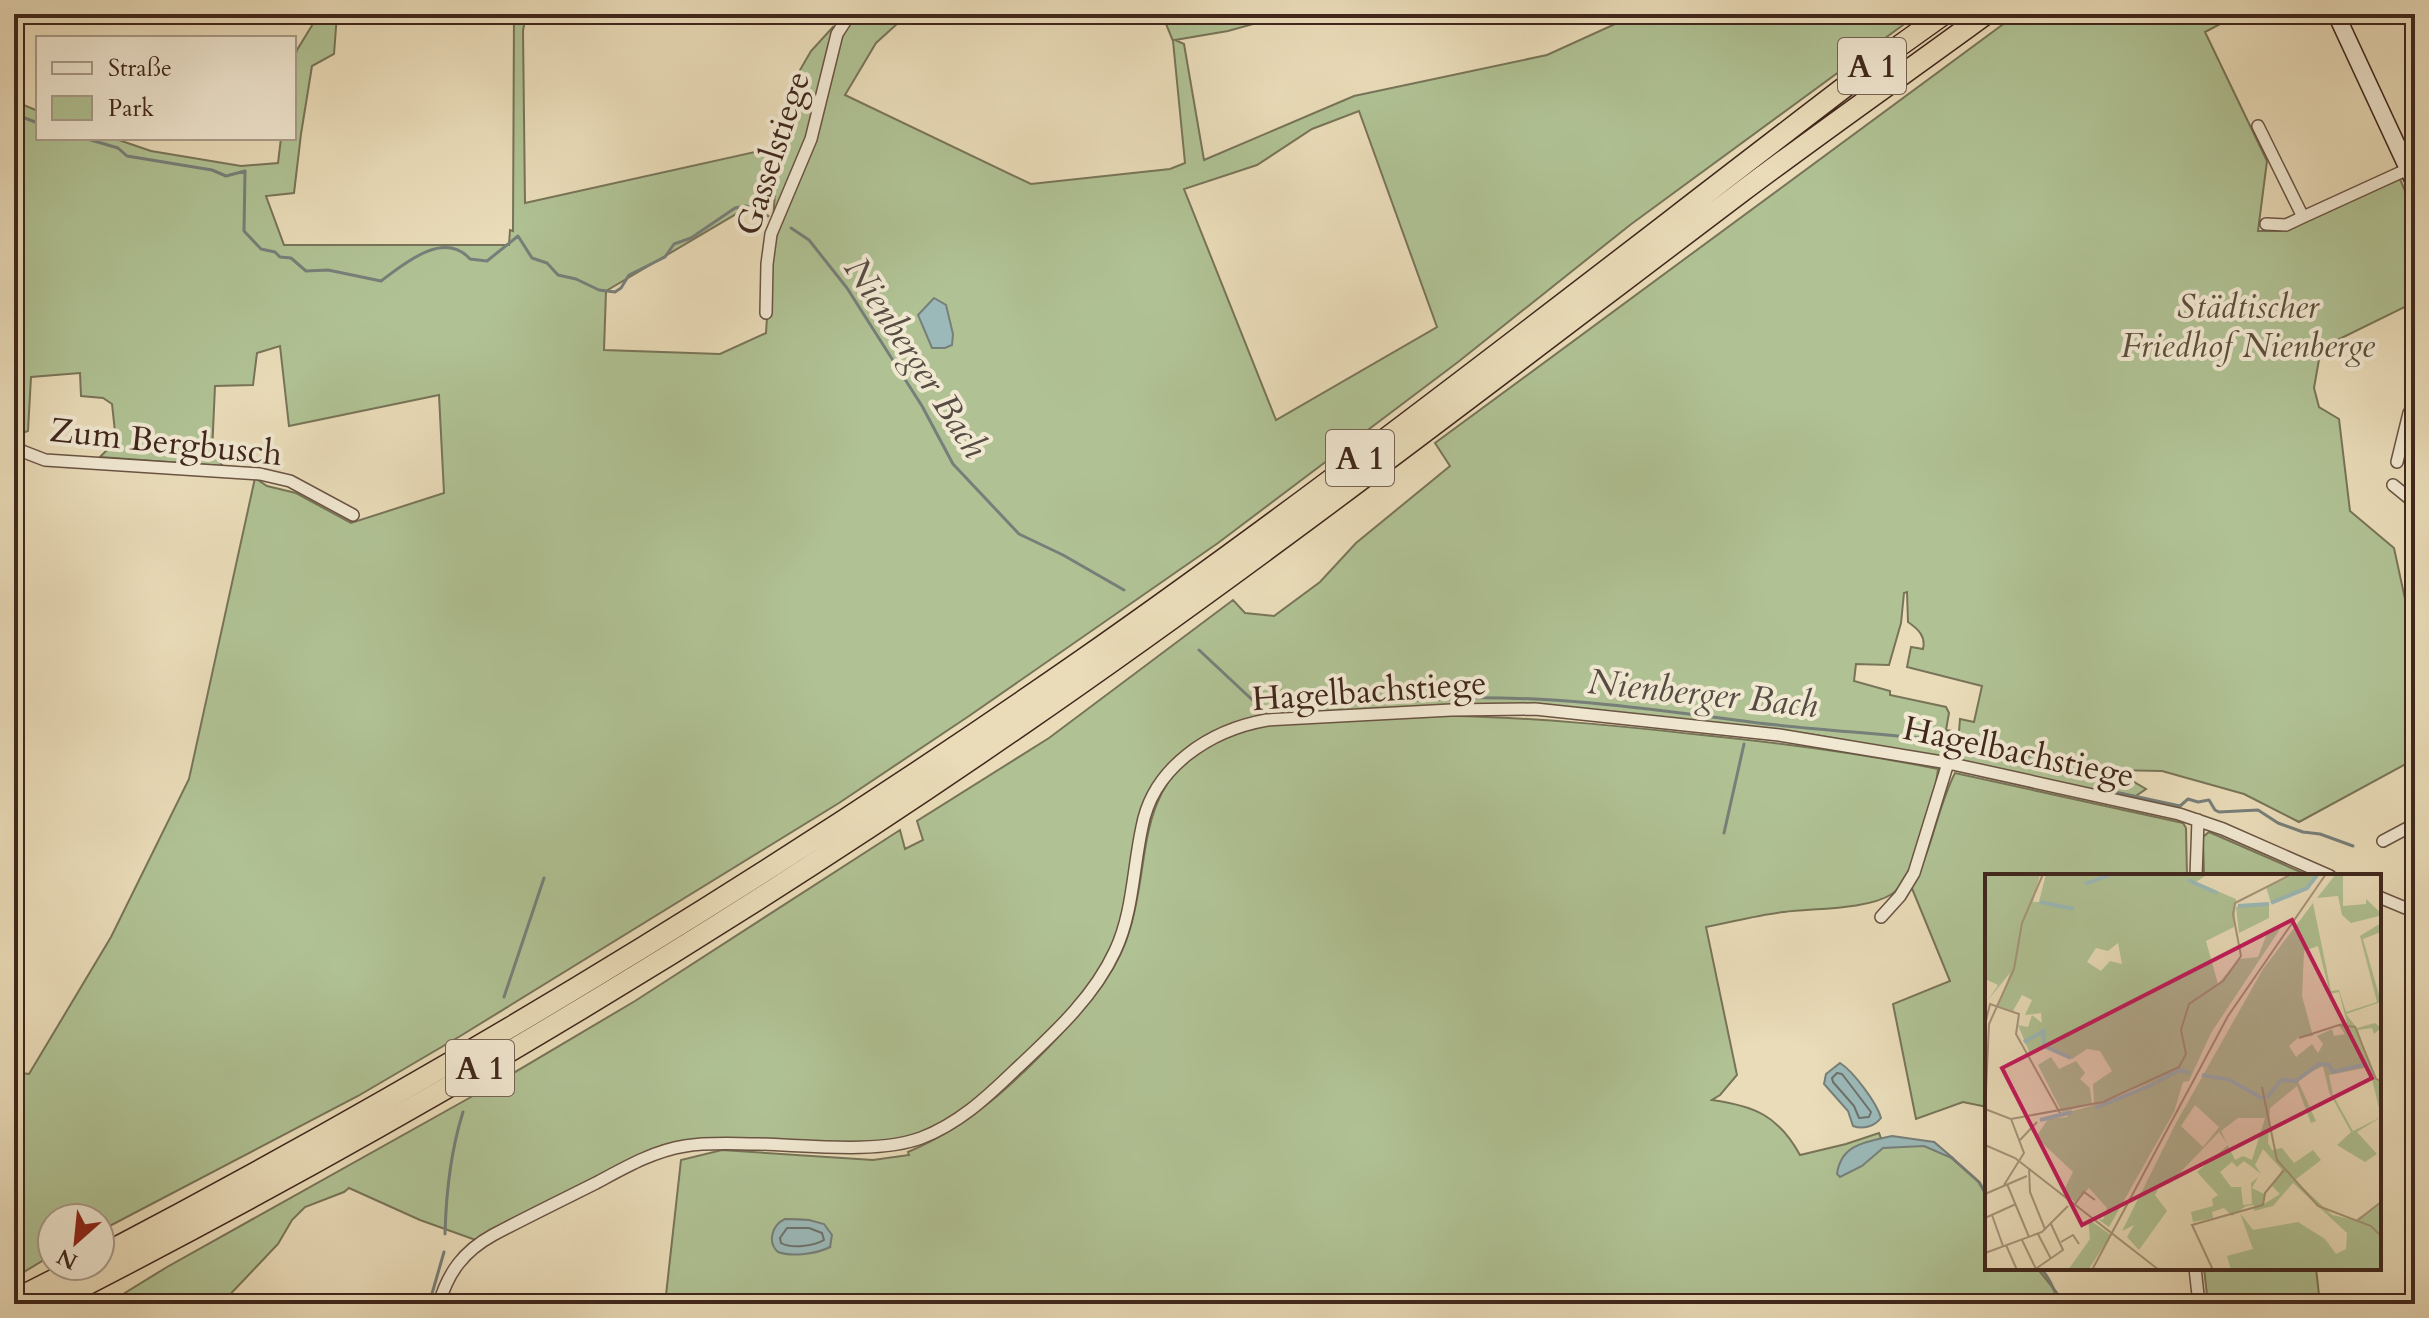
<svg xmlns="http://www.w3.org/2000/svg" width="2429" height="1318" font-family="Cardo,serif">
<style>
.green{fill:#b0c294;stroke:#787458;stroke-width:2;fill-rule:evenodd}
.water{fill:#9bb9b8;stroke:#777f7a;stroke-width:2}
.lines{fill:none;stroke-linecap:round;stroke-linejoin:round}
.shore{stroke:#6e706a;stroke-width:2}
.stream{stroke:#777f7a;stroke-width:3}
.street-casing{stroke:#6a5443;stroke-width:14}
.secondary-casing{stroke:#40271c;stroke-width:19}
.highway-casing{stroke:#40271c;stroke-width:23}
.street{stroke:#f1e8d2;stroke-width:11}
.secondary{stroke:#f1e8d2;stroke-width:16}
.highway{stroke:#eadcb9;stroke-width:20}
.labels{text-anchor:middle;stroke-width:8;stroke-linejoin:round;paint-order:stroke}
.shield{fill:#f1e8d2;stroke:#756153;stroke-width:2}
.shield-label{font-size:32px;font-weight:bold;fill:#40271c}
.street-label{font-size:34px;fill:#40271c;stroke:#f1e8d2}
.park-label{font-size:34px;font-style:italic;fill:#5c4e3a;stroke:#f1e8d2}
.water-label{font-size:36px;font-style:italic;fill:#574c43;stroke:#f1e8d2}
.inset-river{fill:none;stroke:#9bb9b8;stroke-width:4}
.inset-road{fill:none;stroke:#a6947a;stroke-width:2}
.view{fill:#c2185b;fill-opacity:0.15;stroke:#c2185b;stroke-width:4}
.inset-edge{fill:none;stroke:#40271c;stroke-width:4}
</style>
<rect width="100%" height="100%" fill="#eadcb9"/>
<filter id="stains"><feTurbulence type="fractalNoise" baseFrequency=".0025" numOctaves="4"/><feColorMatrix values="0 0 0 0 .2 0 0 0 0 .09 0 0 0 0 .02 0 0 0 .5 -.17"/></filter>
<radialGradient id="worn" r=".72"><stop offset=".6" stop-color="#630" stop-opacity="0"/><stop offset="1" stop-color="#630" stop-opacity=".3"/></radialGradient>
<path class="green" d="M319 14H337L334 54 312 66 301 134 294 193 266 196 284 245H509L510 230 513 231 514 14H526L523 31 525 203 787 145 800 70 811 51 833 27 840 33 856 14H908L876 43 845 95 1031 184 1170 169 1185 163 1173 41 1162 14H1289L1228 31 1175 40 1184 44 1204 160 1354 96 1547 55 1637 14H1918L1630 225 1458 362 1218 543 969 716 839 803 462 1035 358 1096 100 1231V1218H52V1255L14 1278V1072L29 1074 111 937 189 779 255 478 267 486 296 493 351 523 444 493 439 395 289 426 280 346 257 353 253 385 215 386 212 453 223 466 100 457 116 441 112 404 103 398 81 396 80 373 31 377 28 431 19 434 24 444 14 440V101L38 111V138H113L151 151 241 166 278 163 281 138H294V61L297 50ZM1359 111 1437 327 1276 420 1184 189 1257 165 1312 129ZM775 191 766 333 720 354 604 350 606 291Z
M2017 14H2239L2205 32 2267 161 2258 231H2281L2400 179 2415 214V302L2321 348 2314 388 2319 407 2339 419 2350 511 2394 548 2415 645V759L2299 822 2244 794 2162 771 2114 770 2146 789 2130 800 1957 760 1809 734 1557 707 1267 720 1211 738 1157 787 1131 897 1098 981 972 1110 902 1143 722 1144 668 1150 481 1242 420 1220 349 1188 344 1192 305 1207 292 1220 278 1244 221 1304H107L167 1267 505 1078 635 1001 900 830 905 849 923 840 917 821 1049 738 1233 600 1245 613 1274 616 1320 582 1356 543 1450 466 1435 443ZM1907 592 1908 622C1918 629 1926 636 1923 649L1911 647 1907 667 1982 686 1974 722 1960 719 1959 732 1946 730 1949 713 1946 707 1890 695V691L1854 681 1856 664 1889 665 1901 623 1904 593Z
M1458 716C1540 718 1620 726 1702 735 1781 743 1860 753 1938 769 1935 796 1914 880 1892 894 1867 910 1814 908 1784 912 1758 915 1732 922 1706 927L1737 1075 1720 1095 1712 1100C1754 1106 1778 1115 1800 1155L1846 1144 1879 1133 1882 1141 1934 1142 1979 1182 1987 1196V1268H2037L2066 1304H665L681 1160 722 1150 873 1160 909 1155 908 1152C970 1126 1016 1082 1061 1034 1090 1001 1118 972 1130 929 1151 859 1135 797 1201 748 1252 710 1393 717 1458 716ZM785 1219 809 1220 830 1247 819 1251 792 1254Z
M1955 773 2183 823 2186 828 2187 876H1987V1107L1963 1102 1916 1119 1893 1004 1950 981 1911 886C1933 851 1936 810 1955 773Z
M2209 832 2310 876H2204L2203 837Z
M2204 1268H2316L2320 1304H2208Z"/>
<path class="water" d="M934 298 946 305 953 334 952 345 945 348H932L918 315Z
M1840 1063C1853 1071 1877 1103 1881 1118 1875 1126 1863 1130 1853 1126L1848 1111 1824 1084 1826 1074Z
M1892 1136 1934 1142 1954 1159 1924 1146 1883 1148 1862 1166 1840 1177 1837 1174C1841 1144 1866 1142 1892 1136Z
M785 1219 809 1220 824 1224 832 1235 830 1247C817 1254 792 1257 778 1252 767 1242 772 1225 785 1219Z"/>
<g class="lines">
<path class="shore" d="M1837 1073 1842 1074 1871 1112 1869 1117 1859 1118 1854 1106 1833 1082 1832 1078Z
M787 1228H809L822 1233 824 1240C814 1246 791 1249 781 1243L780 1238Z"/>
<path class="stream" d="M14 114 38 123
M84 138 118 148 127 156 212 170 226 176 245 171 244 231 261 249 275 252 280 257 291 258 306 271 328 270 381 281C405 263 444 230 470 259L487 261 518 236 532 258 547 263 558 275 576 279 599 290 615 292 621 288 629 275 665 257 674 244 691 238 735 208 746 206 768 216
M791 228 809 240 847 288 922 406 953 464 1019 534 1063 555 1124 590
M1199 650 1261 708 1444 699
M1454 698C1556 695 1657 710 1758 723 1820 730 1883 734 1946 741
M1961 743 2093 768 2105 788
M2115 792 2180 806 2188 799 2198 802 2209 800 2215 810 2219 812 2258 810 2278 823 2303 832 2320 834 2353 846
M1724 833 1744 744
M504 997 544 878
M1952 1158 1979 1182 1987 1196
M445 1234C446 1195 451 1150 463 1112
M2040 1268C2052 1279 2053 1292 2062 1304
M429 1304 444 1252"/>
<g class="street-casing">
<path id="street" d="M2258 126 2303 217 2408 169
M2266 224 2286 225 2303 217
M766 313 767 264 771 234 811 139 837 34 850 14
M14 448 45 460 260 474 290 481 353 515
M2397 462 2409 413 2415 405
M2393 485 2415 503
M2383 841 2415 824
M2196 876 2198 820
M2379 897 2415 912
M1881 917 1900 896 1914 873 1948 763
M2195 1268 2199 1304
M439 1304C448 1272 464 1251 493 1235 527 1217 562 1200 596 1183 624 1168 653 1151 685 1146 709 1142 734 1144 758 1144 805 1145 878 1154 921 1138 958 1124 986 1098 1014 1071 1051 1036 1093 999 1115 951 1133 913 1133 868 1142 827 1153 767 1210 730 1267 720L1451 710 1535 709 1779 735 1948 763 2179 814 2223 829 2330 876"/>
</g>
<g class="secondary-casing">
<path id="secondary" d="M2336 14 2415 184"/>
</g>
<g class="highway-casing">
<path id="highway" d="M100 1256C440 1078 767 879 1082 660 1358 467 1621 257 1888 54L1944 14
M14 1300 81 1266
M49 1304C386 1132 713 938 1024 723 1269 554 1503 372 1740 193 1821 132 1904 74 1986 14"/>
</g>
<use href="#street" class="street"/>
<use href="#secondary" class="secondary"/>
<use href="#highway" class="highway"/>
</g>
<g class="labels">
<g class="shield">
<rect x="1838" y="38" width="68" height="56" rx="6"/>
<rect x="1326" y="430" width="68" height="56" rx="6"/>
<rect x="446" y="1040" width="68" height="56" rx="6"/>
</g>
<g class="shield-label">
<text x="1872" y="77">A 1</text>
<text x="1360" y="469">A 1</text>
<text x="480" y="1079">A 1</text>
</g>
<g class="street-label">
<text transform="translate(772 153) rotate(-72)" y="12">Gasselstiege</text>
<text transform="translate(166 441) rotate(6)" y="12">Zum Bergbusch</text>
<text transform="translate(1369 690) rotate(-4)" y="12">Hagelbachstiege</text>
<text transform="translate(2019 751) rotate(12)" y="12">Hagelbachstiege</text>
</g>
<g class="park-label">
<text x="2248" y="318">Städtischer<tspan x="2248" dy="39">Friedhof Nienberge</tspan></text>
</g>
<g class="water-label">
<text transform="translate(917 357) rotate(57)" y="13">Nienberger Bach</text>
<text transform="translate(1703 692) rotate(6)" y="13">Nienberger Bach</text>
</g>
</g>
<g transform="translate(1985 874)">
<rect width="396" height="396" fill="#eadcb9"/>
<path d="M0 0H55L48 28H54L61 0H223L211 8 251 25 249 53 221 67 233 110 254 85 273 83 283 57 297 52 226 159 204 207 198 208 189 238 124 353 113 345 118 346 122 334 104 314 90 328 78 318 88 298 51 263 63 245 82 243 84 238 127 226 171 207 109 230 108 210 127 197 115 177 102 175 87 185 59 172 45 180 33 151 43 153 47 141 57 149 56 139 40 141 47 126 37 121 28 137 13 132 25 99 3 126 13 111 0 105ZM133 69 137 90 125 87 116 97 102 88 111 74 123 77ZM311 0H332L321 14 286 29 281 13ZM351 0H358V32L381 30V25L396 39V46L394 42 366 49 357 41 353 22 332 24ZM328 29 346 117 354 116 361 138 392 128 375 62 396 49V58L378 65 396 128 361 140 372 154 390 149 396 154 389 160 387 154 373 156 390 206 396 208V242L384 193 344 201 348 221 368 257 396 243 372 258 392 280 380 288 352 271 366 258 344 218 338 192 312 205 331 247 326 249 312 212 285 234 283 269 287 276 297 274 309 289 328 276 336 286 310 306 347 341 370 346 396 329V396H246L242 382 268 375 255 339 268 356 313 348 340 365 351 380 361 375 362 359 308 309 288 332 269 337V331L261 332 247 342 239 334 227 338 228 344 208 348 206 338 228 332 227 325 233 321 212 298 243 271 234 258 185 309 174 313 170 321 182 337 154 376 142 363 149 351 137 357 191 249 278 95ZM333 72 345 120 354 118 362 149 353 150 360 160 349 162 347 155 332 162 338 170 333 179 327 170 311 183 304 172 314 163 328 162 317 122 319 77ZM210 231 234 253 218 273 196 252ZM253 244H280L267 286 258 282 250 286 236 257ZM278 275 297 296 287 312 295 320 279 330V320L267 314 273 303 266 309 267 330 258 331 256 313H246L235 298 247 288 252 293 259 287 276 300 270 291ZM284 30V44L254 59 251 33ZM66 183 74 195 91 187 100 199 95 205 105 214 107 230 77 238 53 191ZM103 345 126 361 103 396H83L105 365Z" fill="#b0c294" fill-rule="evenodd"/>
<path class="inset-river" d="M203 6 232 19M100 10 124 1M55 28 89 35M286 29 322 14 333 0M253 32 284 30M39 168 59 157V172L86 184M217 201 245 206 278 225M172 208 194 196 205 199M282 224 296 206 311 207 334 190 344 191 348 198 382 190M110 234 171 209M55 246 87 238"/>
<path class="inset-road" d="M0 151 5 130 34 140 31 160 75 239M314 164 354 151 370 153 391 205 396 207M277 213 292 286 333 332 386 352 396 362M0 235 26 245 39 279 19 311M0 240 4 150 29 95 37 49 58 0M26 245 118 228 194 193 201 180 196 156 204 130 238 107 256 82 248 40 250 29 307 0M35 266 52 248M0 271 30 284 174 396M44 294 45 318 60 355M22 310 44 363M0 320 42 302M90 330 99 318 110 326M7 341 18 372M0 344 31 330M373 346 396 328M53 360 66 385M37 366 51 395M76 368 88 361 94 370M21 371 32 396M0 379 57 358 83 332M49 396 78 376 66 350M107 396 243 142 341 0M228 396 207 351 278 331 280 319 299 296"/>
<path class="view" d="M307 46 387 204 97 351 17 194Z"/>
<rect width="396" height="396" class="inset-edge"/>
</g>
<rect width="2429" height="1318" fill="none" stroke="#eadcb9" stroke-width="48"/>
<rect x="16" y="16" width="2397" height="1286" fill="none" stroke="#40271c" stroke-width="4"/>
<rect x="24" y="24" width="2381" height="1270" fill="none" stroke="#40271c" stroke-width="2"/>
<rect x="36" y="36" width="260" height="104" fill="#f1e8d2" stroke="#aa9b89" stroke-width="2"/>
<rect x="52" y="62" width="40" height="12" fill="#f1e8d2" stroke="#aa9b89" stroke-width="2"/>
<text x="108" y="76" font-size="24" fill="#40271c">Straße</text>
<rect x="52" y="96" width="40" height="24" fill="#b0c294" stroke="#aa9b89" stroke-width="2"/>
<text x="108" y="116" font-size="24" fill="#40271c">Park</text>
<g transform="translate(76 1242) rotate(207)"><circle r="38" fill="#f1e8d2" stroke="#aa9b89" stroke-width="2"/>
<path d="M0-6L14 30L0 20L-14 30Z" fill="#8f2418"/>
<text y="-12" font-size="22" font-weight="bold" text-anchor="middle" fill="#40271c">N</text>
</g>
<rect width="100%" height="100%" filter="url(#stains)"/>
<rect width="100%" height="100%" fill="url(#worn)"/>
</svg>
